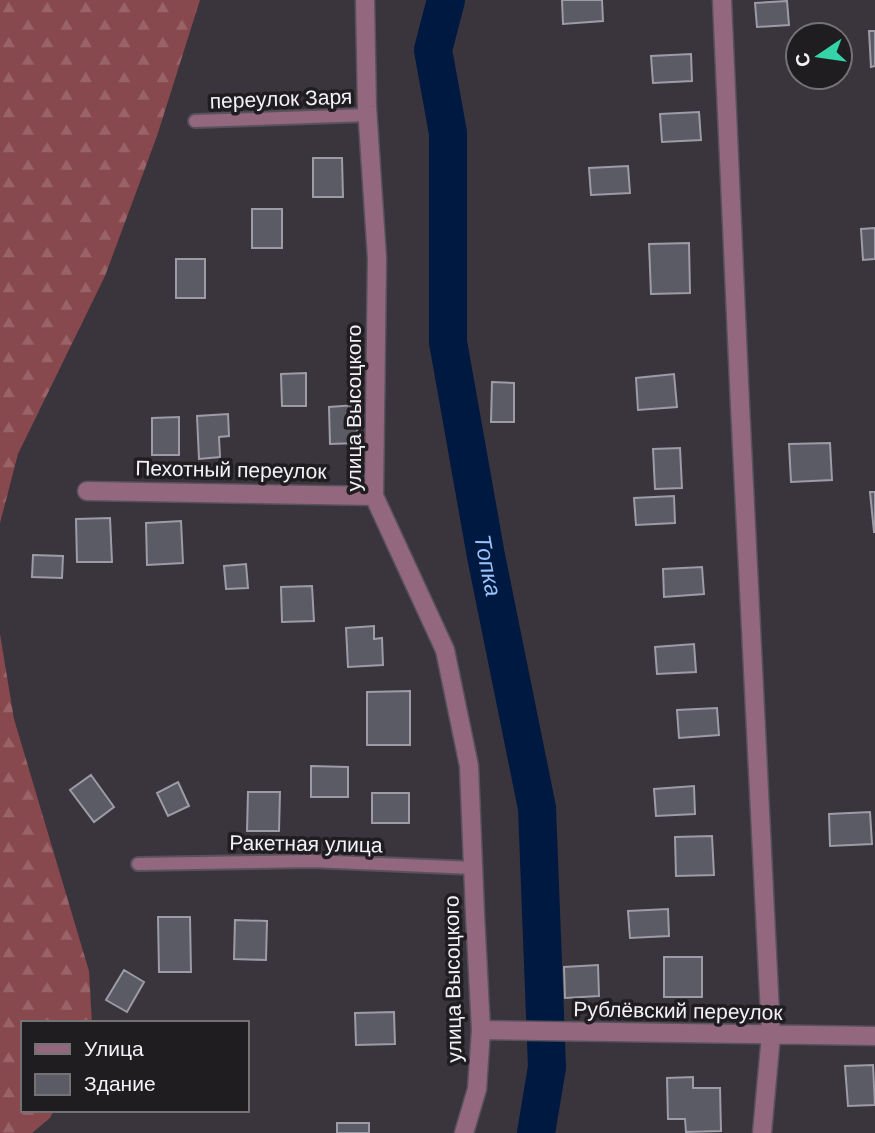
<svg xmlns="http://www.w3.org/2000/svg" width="875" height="1133" font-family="Arial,sans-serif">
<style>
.forest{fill:url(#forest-firs)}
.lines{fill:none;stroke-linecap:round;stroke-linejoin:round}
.river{stroke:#001941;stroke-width:38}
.building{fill:#5b5b65;stroke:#9c9ba6;stroke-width:2}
.lane-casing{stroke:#58525b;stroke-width:16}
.street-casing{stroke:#58525b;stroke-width:21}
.lane{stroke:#93677e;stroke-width:12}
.street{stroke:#93677e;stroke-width:18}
.labels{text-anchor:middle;stroke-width:7;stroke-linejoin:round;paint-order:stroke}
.street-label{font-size:21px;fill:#f4f1f6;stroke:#201d21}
.water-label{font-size:23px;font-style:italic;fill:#9ac1fa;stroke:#201d21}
</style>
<defs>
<pattern id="forest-firs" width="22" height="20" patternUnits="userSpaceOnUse" patternTransform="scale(1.75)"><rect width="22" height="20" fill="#87484e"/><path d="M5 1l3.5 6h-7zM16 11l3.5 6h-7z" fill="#996368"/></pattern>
</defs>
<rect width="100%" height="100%" fill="#3a343d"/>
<path class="forest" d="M0 0H200L157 136 105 276 18 454 0 523Z
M0 634 14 719 89 971 92 1023H23V1110H54L50 1118 32 1133H0Z"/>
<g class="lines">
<path class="river" id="s1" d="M446 0 433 50 448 133V342L486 556 537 808 547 1067 536 1133"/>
</g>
<path class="building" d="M562 0H602L603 21 563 24Z
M787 1 789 25 757 27 755 3Z
M869 31H875V66L871 67Z
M691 54 692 81 653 83 651 56Z
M699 112 701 140 662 142 660 114Z
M313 158H342L343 197H313Z
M628 166 630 193 591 195 589 168Z
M252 209H282V248H252Z
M875 228V259L863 260 861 229Z
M689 243 690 293 651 294 649 244Z
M176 259H205V298H176Z
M306 373V406H282L281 374Z
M674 374 677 407 638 410 636 378Z
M492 382 514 383V422H491Z
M356 405 358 443 330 444 329 407Z
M228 414 229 436 219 437 220 457 199 459 197 416Z
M179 417V455H152V418Z
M830 443 832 480 791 482 789 444Z
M680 448 682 488 655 489 653 449Z
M870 492H875V532H874Z
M674 496 675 523 636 525 634 498Z
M110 518 112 562H77L76 519Z
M181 521 183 563 147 565 146 523Z
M33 555 63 556 62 578 32 577Z
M246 564 248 588 226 589 224 566Z
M702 567 704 594 664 597 663 569Z
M312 586 314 621 282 622 281 587Z
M374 626V639L382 638 383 665 348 667 346 628Z
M694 644 696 672 657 674 655 647Z
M410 691V745H367V692Z
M717 708 719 735 679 738 677 710Z
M311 766 348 767V797H311Z
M91 775 114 807 94 822 70 790Z
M178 782 189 806 168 816 157 793Z
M694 786 695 814 656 816 654 789Z
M248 792H280L279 831H247Z
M372 793H409V823H372Z
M870 812 872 844 830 846 829 814Z
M712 836 714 875 676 876 675 837Z
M668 909 669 936 630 938 628 911Z
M158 917H190L191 972H159Z
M235 920 267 921 266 960 234 959Z
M664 957H702V997H664Z
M598 965 599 996 565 998 564 967Z
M124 970 144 982 127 1012 106 1000Z
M394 1012 395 1044 356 1045 355 1013Z
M873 1065 875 1105 848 1106 845 1066Z
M693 1077V1088H720L721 1131 686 1132 685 1119H668L667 1078Z
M337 1123H369V1133H337Z"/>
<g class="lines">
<g class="lane-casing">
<path id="lane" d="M195 121 368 115
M138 864 312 861 473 868"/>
</g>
<g class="street-casing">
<path id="street" d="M365 0 367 107 377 258 374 496 445 650 469 766 475 914 481 1030 477 1089 464 1133
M722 0 740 405 771 1035 762 1133
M87 491 374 496
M481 1030 875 1036"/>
</g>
<use href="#lane" class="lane"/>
<use href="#street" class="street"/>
</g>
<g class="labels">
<g class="street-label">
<text transform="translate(281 99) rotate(-2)" y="7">переулок Заря</text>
<text transform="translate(354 408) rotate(-90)" y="7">улица Высоцкого</text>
<text transform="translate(231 470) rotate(1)" y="7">Пехотный переулок</text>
<text transform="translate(306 844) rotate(1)" y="7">Ракетная улица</text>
<text transform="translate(453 979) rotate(-91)" y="7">улица Высоцкого</text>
<text transform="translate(678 1011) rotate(1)" y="7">Рублёвский переулок</text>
</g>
<g class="water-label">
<text dy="8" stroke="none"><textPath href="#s1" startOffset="572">Топка</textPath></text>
</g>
</g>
<rect x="21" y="1021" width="228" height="91" fill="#201d21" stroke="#757276" stroke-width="2"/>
<rect x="35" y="1044" width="35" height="10" fill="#93677e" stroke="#757276" stroke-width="2"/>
<text x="84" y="1056" font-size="21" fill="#f4f1f6">Улица</text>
<rect x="35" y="1074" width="35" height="21" fill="#5b5b65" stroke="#757276" stroke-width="2"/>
<text x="84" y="1091" font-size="21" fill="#f4f1f6">Здание</text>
<g transform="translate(819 56) rotate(257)"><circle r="33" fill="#201d21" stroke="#757276" stroke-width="2"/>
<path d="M0-5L12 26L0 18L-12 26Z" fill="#34d4a8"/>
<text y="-10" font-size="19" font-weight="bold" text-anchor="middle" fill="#f4f1f6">С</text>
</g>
</svg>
